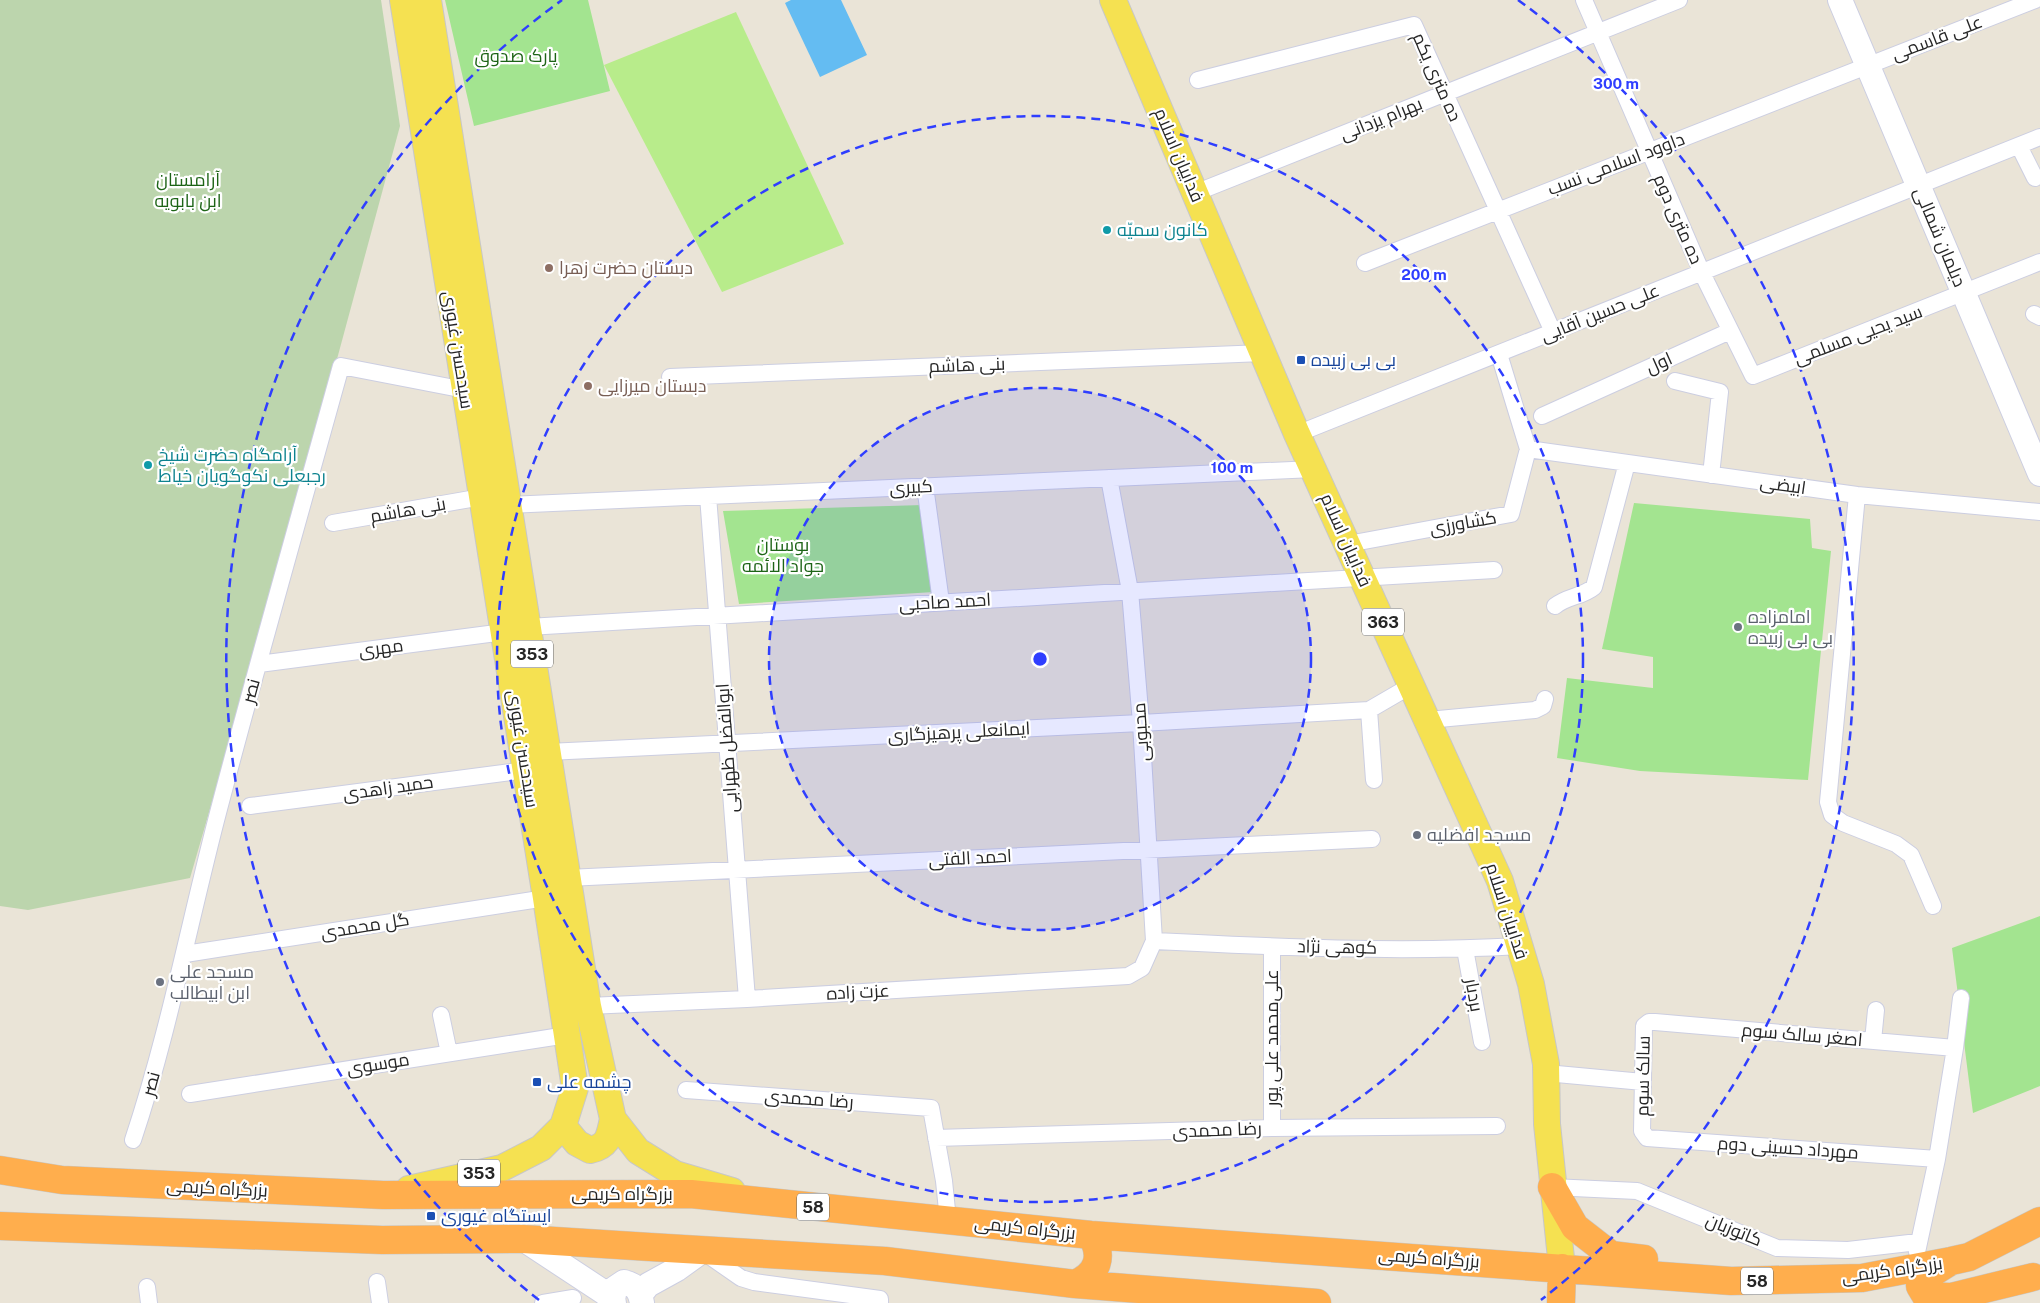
<svg xmlns="http://www.w3.org/2000/svg" width="2040" height="1303" font-family="'Public Sans',Cairo,sans-serif">
<style>
.green{fill:#a3e490}
.cemetery{fill:#bcd5ad}
.pitch{fill:#b8ec8b}
.water{fill:#64bcf2}
.lines{fill:none;stroke-linecap:round;stroke-linejoin:round}
.street-casing{stroke:#cccee1;stroke-width:18}
.secondary-casing{stroke:#cccee1;stroke-width:26}
.primary-casing{stroke:#c7c7c7;stroke-width:28}
.highway-casing{stroke:#c7c7c7;stroke-width:29}
.street{stroke:#fff;stroke-width:16}
.secondary{stroke:#fff;stroke-width:24}
.primary{stroke:#f5e151;stroke-width:26}
.highway{stroke:#ffae4d;stroke-width:28}
.ring{fill:none;stroke:#2f3eff;stroke-width:2.5;stroke-dasharray:9 6}
.culture-dot{fill:#0f9aa8;stroke:#fff;stroke-width:2}
.education-dot{fill:#8d6e63;stroke:#fff;stroke-width:2}
.transit-dot{fill:#1a4fb4;stroke:#fff;stroke-width:2}
.worship-dot{fill:#6b7280;stroke:#fff;stroke-width:2}
.labels{text-anchor:middle;stroke-width:4.5;stroke-linejoin:round;paint-order:stroke}
.shield{fill:#fff;stroke:#676767;stroke-width:1}
.shield-label{font-size:16px;font-weight:bold;fill:#262626}
.street-label{font-size:18px;fill:#262626;stroke:#fff}
.park-label{font-size:18px;fill:#1d6416;stroke:#fff}
.culture-label{font-size:18px;fill:#0d838f;stroke:#fff;text-anchor:start}
.education-label{font-size:18px;fill:#785e54;stroke:#fff;text-anchor:start}
.transit-label{font-size:18px;fill:#164399;stroke:#fff;text-anchor:start}
.worship-label{font-size:18px;fill:#5b616d;stroke:#fff;text-anchor:start}
.centre{fill:#2f3eff;stroke:#fff;stroke-width:2.5}
.ring-label{font-size:15px;text-anchor:middle;font-weight:bold;fill:#2f3eff;stroke:#fff;stroke-width:4.5;stroke-linejoin:round;paint-order:stroke}
</style>
<rect width="100%" height="100%" fill="#eae4d7"/>
<path class="green" d="M445 0H588L610 91 474 126Z
M1634 503 1810 519 1812 548 1831 551 1808 780 1640 771 1557 758 1567 678 1653 688V657L1602 649Z
M923 505 934 592 739 604 723 511Z
M2040 916V1086L1973 1113 1952 948Z"/>
<path class="cemetery" d="M0 0H381L400 126 290 533 190 878 28 910 0 906Z"/>
<path class="pitch" d="M736 12 844 244 722 292 604 65Z"/>
<path class="water" d="M791 0H841L867 55 820 77 785 3Z"/>
<g class="lines">
<g class="street-casing">
<path id="street" d="M1584 0 1702 273 1753 376 2040 262
M1198 80 1414 25 1553 332
M2019 146 2035 178
M1195 193 1679 0
M1365 263 2035 0
M2034 314 2040 317
M1499 354 1528 449
M670 377 1263 353
M1675 381 1720 392 1711 475
M1542 416 1730 331
M1297 434 2040 137
M1528 449 1857 495 2040 512
M925 486 941 602
M1857 495 1828 802 1832 815 1843 823 1896 844 1911 855 1933 906
M708 496 747 999
M508 505 1314 469
M333 523 482 497
M1348 544 1511 514 1528 449
M1555 606C1567 596 1582 597 1594 587L1627 463
M528 627 1494 570
M259 664 504 632
M1369 710 1374 780
M1428 720 1535 710 1543 706 1545 699
M548 752 1141 723 1369 710 1412 685
M250 806 526 770
M568 878 1372 839
M1154 941C1276 947 1398 953 1520 946
M1272 947V1128
M1465 949 1482 1042
M185 954 546 898
M588 1006 747 999 1128 976 1142 968 1154 941 1141 723 1130 591 1109 478
M441 1015 449 1053
M1873 1041 1876 1010
M1546 1073 1643 1082
M686 1090 931 1108 944 1181 948 1220
M190 1094 567 1035
M936 1138 1272 1128 1497 1126
M133 1140C169 1032 190 919 219 809 258 661 300 514 341 366L465 390
M1937 1159 1647 1138 1642 1131 1644 1026 1649 1022H1655L1955 1048
M1552 1187 1637 1191 1777 1248 1848 1250 1918 1242
M1917 1252 1937 1159 1955 1048 1961 998
M705 1253 741 1278 754 1282 880 1299V1303
M377 1282 380 1303
M147 1287 149 1303
M543 1303 573 1298"/>
</g>
<g class="secondary-casing">
<path id="secondary" d="M1840 0 2040 474
M523 1239 605 1293 614 1303
M641 1294 648 1285 677 1269 702 1251
M613 1300 615 1288 624 1282C636 1285 640 1291 642 1303"/>
</g>
<g class="primary-casing">
<path id="primary" d="M403 0 546 898 575 1088 563 1126 541 1148 502 1168 409 1189
M428 0 588 1006 613 1119 638 1151 675 1174 732 1191
M1113 0 1297 434 1500 881 1531 984 1546 1064 1547 1124 1562 1268
M563 1126 577 1143 590 1150C609 1146 609 1136 613 1119"/>
</g>
<g class="highway-casing">
<path id="highway" d="M0 1170 62 1180 383 1195 691 1194 1091 1235 1731 1281 1862 1278 1951 1261 1969 1257 2040 1221
M1552 1187 1575 1227 1611 1255 1644 1259
M0 1226 382 1240 523 1239 650 1247 885 1261 1075 1284 1317 1303
M1948 1263 1932 1273 1920 1286 1926 1296 1951 1297 2033 1277
M1075 1284C1098 1274 1104 1256 1091 1235
M1561 1303 1562 1268"/>
</g>
<use href="#street" class="street"/>
<use href="#secondary" class="secondary"/>
<use href="#primary" class="primary"/>
<use href="#highway" class="highway"/>
</g>
<circle cx="1040" cy="659" r="271" fill="#2f3eff" fill-opacity=".12"/>
<g class="ring">
<circle cx="1040" cy="659" r="271"/>
<circle cx="1040" cy="659" r="543"/>
<path d="M539 1300A814 814 0 0 1 562 0M1518 0A814 814 0 0 1 1541 1300"/>
</g>
<g class="culture-dot">
<circle cx="1107" cy="230" r="5"/>
<circle cx="148" cy="465" r="5"/>
</g>
<g class="education-dot">
<circle cx="549" cy="268" r="5"/>
<circle cx="588" cy="386" r="5"/>
</g>
<g class="transit-dot">
<rect x="1296" y="355" width="10" height="10" rx="2.5"/>
<rect x="532" y="1077" width="10" height="10" rx="2.5"/>
<rect x="426" y="1211" width="10" height="10" rx="2.5"/>
</g>
<g class="worship-dot">
<circle cx="1738" cy="627" r="5"/>
<circle cx="1417" cy="835" r="5"/>
<circle cx="160" cy="982" r="5"/>
</g>
<g class="labels">
<g class="shield">
<rect x="1362" y="608.5" width="42" height="27" rx="4"/>
<rect x="511" y="640.5" width="42" height="27" rx="4"/>
<rect x="458" y="1159.5" width="42" height="27" rx="4"/>
<rect x="797" y="1193.5" width="32" height="27" rx="4"/>
<rect x="1741" y="1267.5" width="32" height="27" rx="4"/>
</g>
<g class="shield-label">
<text x="1383" y="628">363</text>
<text x="532" y="660">353</text>
<text x="479" y="1179">353</text>
<text x="813" y="1213">58</text>
<text x="1757" y="1287">58</text>
</g>
<g class="street-label">
<text transform="translate(1937 38) rotate(-21)" y="6">علی قاسمی</text>
<text transform="translate(1437 77) rotate(66)" y="6">ده متری یکم</text>
<text transform="translate(1381 119) rotate(-22)" y="6">بهرام یزدانی</text>
<text transform="translate(1179 155) rotate(67)" y="6">فداییان اسلام</text>
<text transform="translate(1616 164) rotate(-21)" y="6">داوود اسلامی نسب</text>
<text transform="translate(1678 219) rotate(66)" y="6">ده متری دوم</text>
<text transform="translate(1940 237) rotate(67)" y="6">دیلمان شمالی</text>
<text transform="translate(1600 313) rotate(-22)" y="6">علی حسین آقایی</text>
<text transform="translate(1858 335) rotate(-21)" y="6">سید یحیی مسلمی</text>
<text transform="translate(458 350) rotate(81)" y="6">سیدحسن غیوری</text>
<text transform="translate(1659 363) rotate(-24)" y="6">اول</text>
<text transform="translate(967 365) rotate(-2)" y="6">بنی هاشم</text>
<text transform="translate(1783 485) rotate(8)" y="6">ابیضی</text>
<text transform="translate(911 487) rotate(-3)" y="6">کبیری</text>
<text transform="translate(408 510) rotate(-10)" y="6">بنی هاشم</text>
<text transform="translate(1463 523) rotate(-10)" y="6">کشاورزی</text>
<text transform="translate(1346 540) rotate(66)" y="6">فداییان اسلام</text>
<text transform="translate(945 602) rotate(-3)" y="6">احمد صاحبی</text>
<text transform="translate(381 648) rotate(-7)" y="6">مهری</text>
<text transform="translate(251 691) rotate(-75)" y="6">نصر</text>
<text transform="translate(959 732) rotate(-3)" y="6">ایمانعلی پرهیزگاری</text>
<text transform="translate(1141 732) rotate(-94)" y="6">محبوبی</text>
<text transform="translate(727 748) rotate(-94)" y="6">ابوالفضل ظهرابی</text>
<text transform="translate(523 749) rotate(81)" y="6">سیدحسن غیوری</text>
<text transform="translate(388 788) rotate(-8)" y="6">حمید زاهدی</text>
<text transform="translate(970 858) rotate(-3)" y="6">احمد الفتی</text>
<text transform="translate(1507 911) rotate(72)" y="6">فداییان اسلام</text>
<text transform="translate(365 926) rotate(-9)" y="6">گل محمدی</text>
<text transform="translate(1337 947) rotate(1)" y="6">کوهی نژاد</text>
<text transform="translate(858 992) rotate(-3)" y="6">عزت زاده</text>
<text transform="translate(1474 995) rotate(80)" y="6">بردبار</text>
<text transform="translate(1802 1035) rotate(5)" y="6">اصغر سالک سوم</text>
<text transform="translate(1272 1038) rotate(-90)" y="6">علی‌محمد علی پور</text>
<text transform="translate(378 1064) rotate(-9)" y="6">موسوی</text>
<text transform="translate(1643 1076) rotate(-89)" y="6">سالک سوم</text>
<text transform="translate(151 1084) rotate(-75)" y="6">نصر</text>
<text transform="translate(809 1099) rotate(4)" y="6">رضا محمدی</text>
<text transform="translate(1217 1130) rotate(-2)" y="6">رضا محمدی</text>
<text transform="translate(1788 1148) rotate(4)" y="6">مهرداد حسینی دوم</text>
<text transform="translate(217 1188) rotate(3)" y="6">بزرگراه کریمی</text>
<text x="622" y="1200">بزرگراه کریمی</text>
<text transform="translate(1025 1228) rotate(6)" y="6">بزرگراه کریمی</text>
<text transform="translate(1734 1230) rotate(22)" y="6">کاتوزیان</text>
<text transform="translate(1429 1258) rotate(4)" y="6">بزرگراه کریمی</text>
<text transform="translate(1892 1270) rotate(-8)" y="6">بزرگراه کریمی</text>
</g>
<g class="park-label">
<text x="516" y="62">پارک صدوق</text>
<text x="188" y="186">آرامستان<tspan x="188" dy="21">ابن بابویه</tspan></text>
<text x="783" y="551">بوستان<tspan x="783" dy="21">جواد الائمه</tspan></text>
</g>
<g class="culture-label">
<text x="1117" y="236">کانون سمیّه</text>
<text x="158" y="461">آرامگاه حضرت شیخ<tspan x="158" dy="21">رجبعلی نکوگویان خیاط</tspan></text>
</g>
<g class="education-label">
<text x="559" y="274">دبستان حضرت زهرا</text>
<text x="598" y="392">دبستان میرزایی</text>
</g>
<g class="transit-label">
<text x="1311" y="366">بی بی زبیده</text>
<text x="547" y="1088">چشمه علی</text>
<text x="441" y="1222">ایستگاه غیوری</text>
</g>
<g class="worship-label">
<text x="1748" y="623">امامزاده<tspan x="1748" dy="21">بی بی زبیده</tspan></text>
<text x="1427" y="841">مسجد افضلیه</text>
<text x="170" y="978">مسجد علی<tspan x="170" dy="21">ابن ابیطالب</tspan></text>
</g>
</g>
<circle cx="1040" cy="659" r="8" class="centre"/>
<g class="ring-label">
<text x="1616" y="89">300 m</text>
<text x="1424" y="280">200 m</text>
<text x="1232" y="473">100 m</text>
</g>
</svg>
